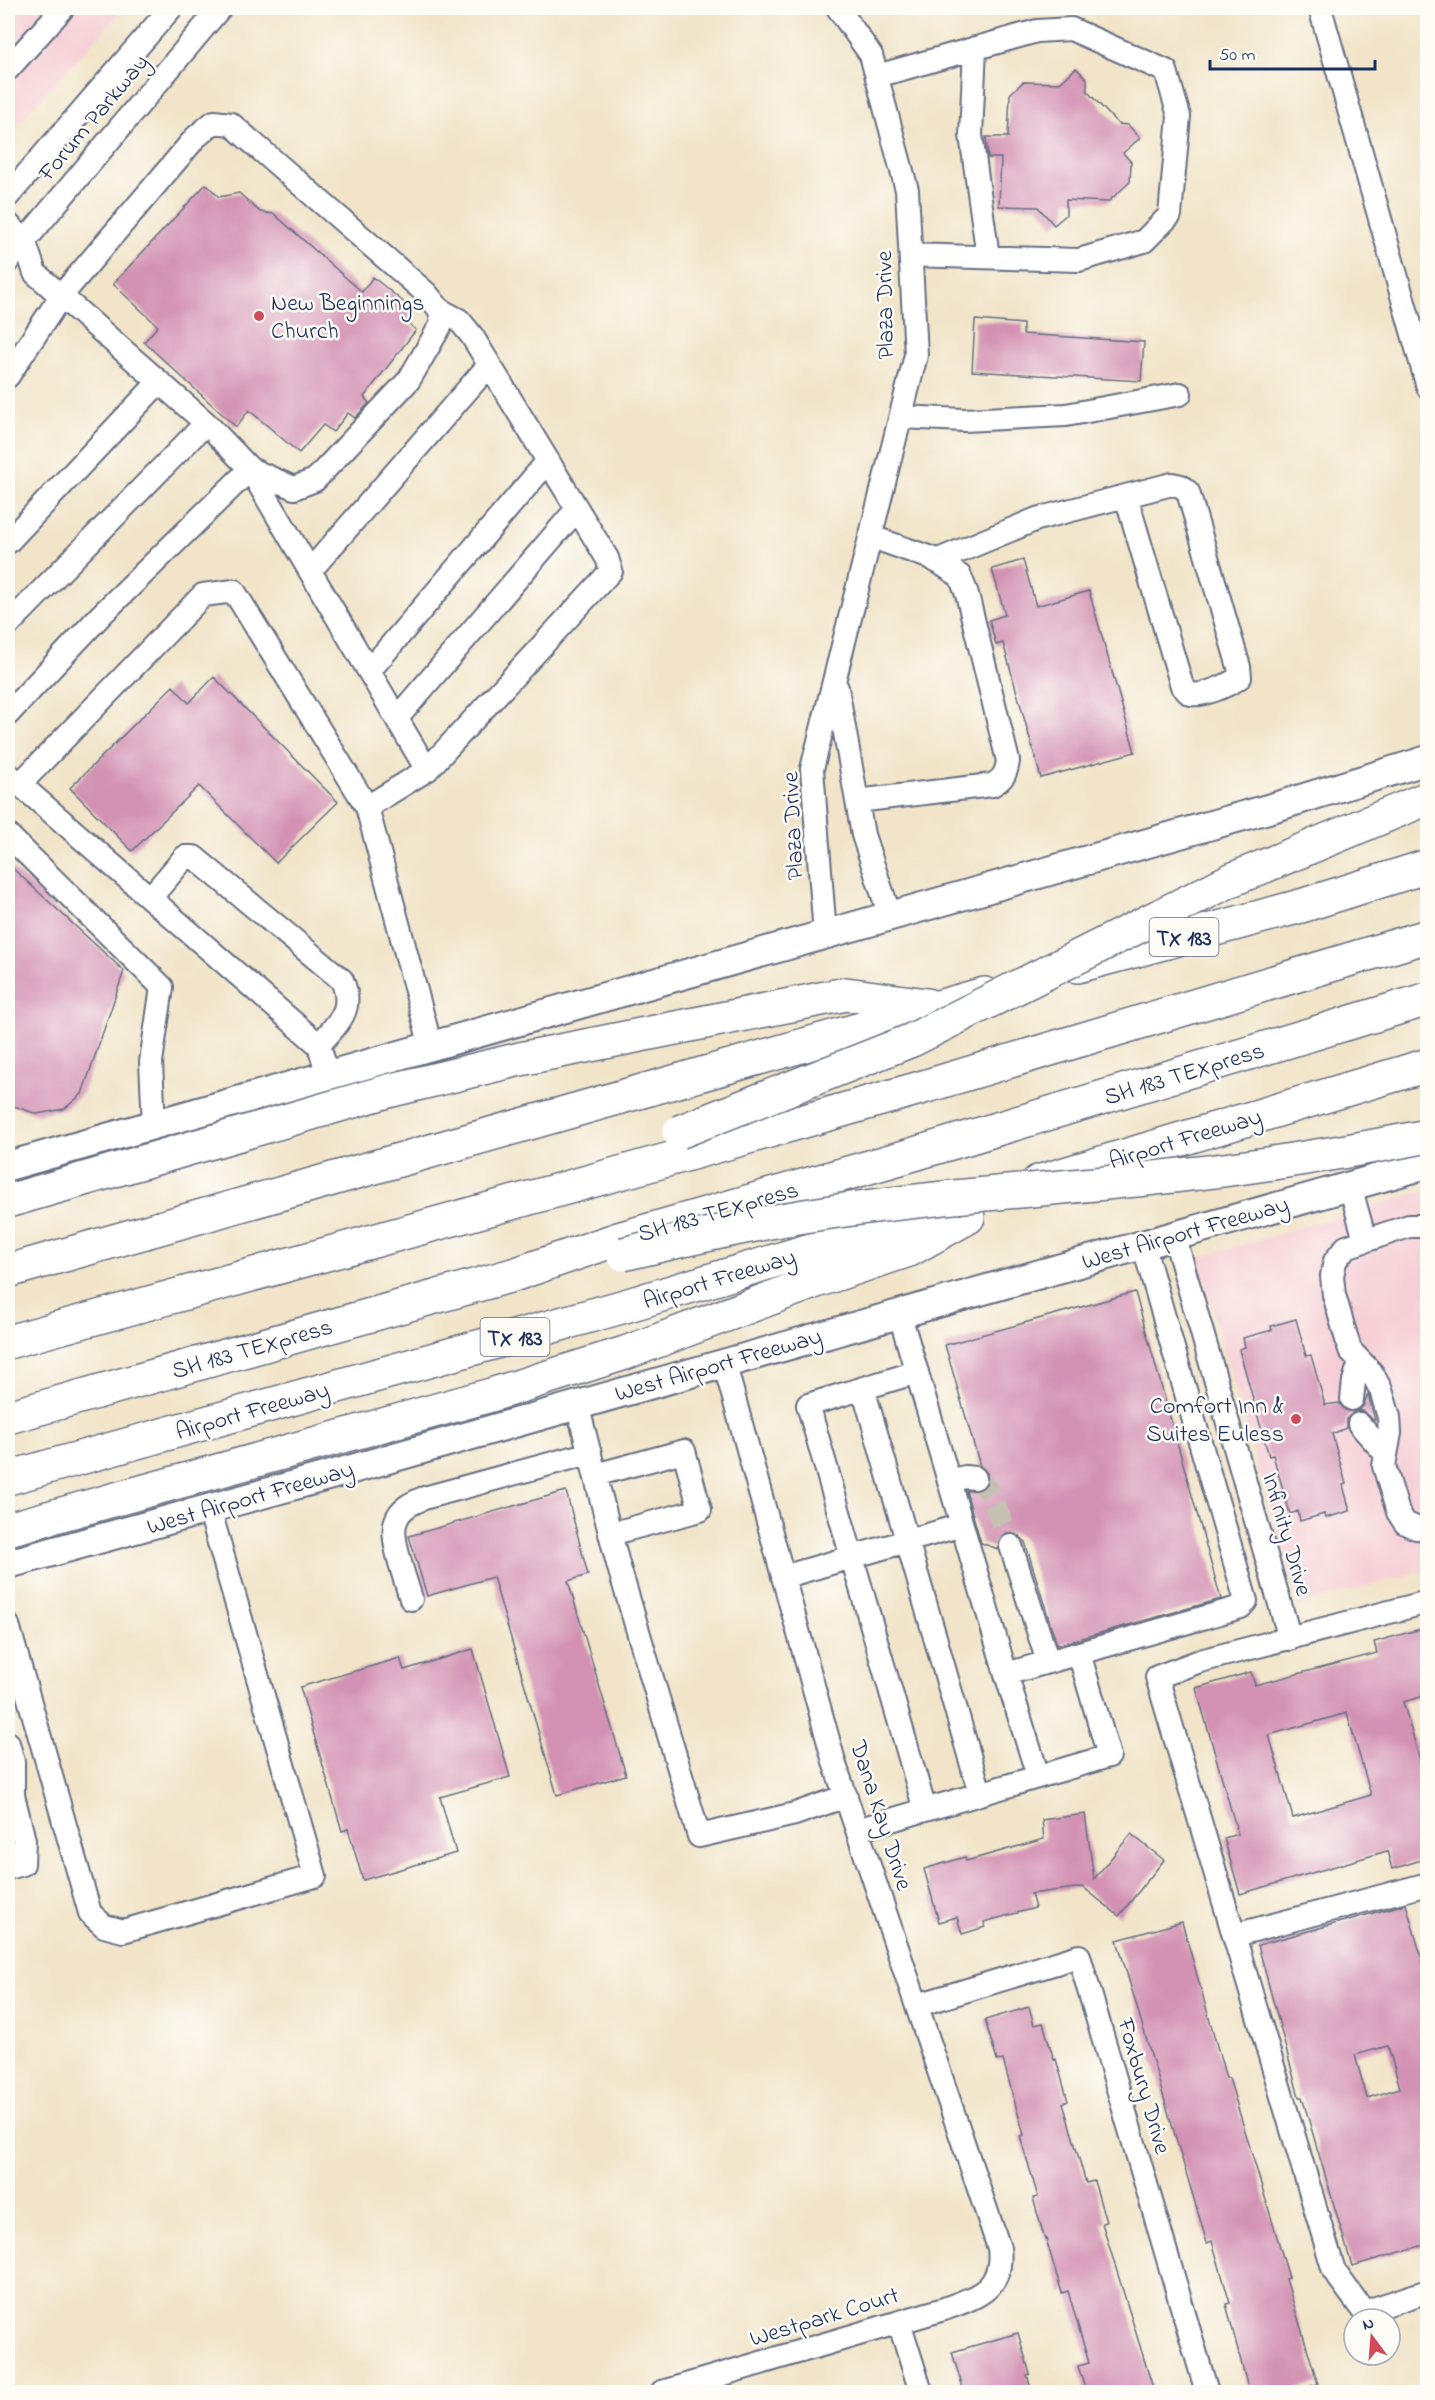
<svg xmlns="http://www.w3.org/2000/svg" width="1435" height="2400" font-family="'Indie Flower',sans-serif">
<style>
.built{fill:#f6cfd6}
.building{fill:#d392b3;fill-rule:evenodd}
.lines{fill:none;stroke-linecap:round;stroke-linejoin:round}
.minor-tunnel{stroke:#c6c0b3;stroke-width:22;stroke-dasharray:22 11;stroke-linecap:butt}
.minor-casing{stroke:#666e83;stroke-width:26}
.major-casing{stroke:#666e83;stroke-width:32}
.highway-casing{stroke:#666e83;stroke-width:36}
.minor{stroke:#fff;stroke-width:22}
.major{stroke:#fff;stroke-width:28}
.highway{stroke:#fff;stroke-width:33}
.highway-bridge-casing{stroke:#666e83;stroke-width:36;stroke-linecap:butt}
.highway-bridge{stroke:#fff;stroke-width:33}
.poi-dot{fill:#d1495b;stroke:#fdfcf7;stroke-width:2}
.labels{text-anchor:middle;stroke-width:5;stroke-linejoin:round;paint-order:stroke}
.shield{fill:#fdfcf7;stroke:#5f6c8c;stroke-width:1.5}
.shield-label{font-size:22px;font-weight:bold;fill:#1b2f5e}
.street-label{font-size:24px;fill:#1b2f5e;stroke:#fdfcf7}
.poi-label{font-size:24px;fill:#1b2f5e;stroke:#fdfcf7;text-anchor:start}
</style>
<rect width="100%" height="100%" fill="#fdfcf7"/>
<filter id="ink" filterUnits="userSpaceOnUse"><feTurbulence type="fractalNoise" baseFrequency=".0167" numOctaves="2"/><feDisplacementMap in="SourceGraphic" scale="12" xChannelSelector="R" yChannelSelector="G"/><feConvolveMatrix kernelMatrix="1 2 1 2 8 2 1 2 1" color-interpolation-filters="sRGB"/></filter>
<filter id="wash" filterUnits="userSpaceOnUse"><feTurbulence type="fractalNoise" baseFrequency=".008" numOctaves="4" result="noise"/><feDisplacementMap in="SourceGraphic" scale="24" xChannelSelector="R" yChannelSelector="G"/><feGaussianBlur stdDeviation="1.35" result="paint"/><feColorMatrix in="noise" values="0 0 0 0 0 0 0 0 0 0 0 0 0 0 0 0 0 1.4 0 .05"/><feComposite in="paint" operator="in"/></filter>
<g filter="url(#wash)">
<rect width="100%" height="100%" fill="#f1e4c8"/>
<path class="built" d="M8 8H125L8 133Z
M1427 1190V1570L1298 1605 1197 1258Z"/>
<g id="blocks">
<path class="building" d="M1076 68 1087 79V91L1118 124 1128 125 1140 138 1123 153 1131 162 1130 182 1108 202 1066 200V215L1054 225 1038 207 999 206 1001 158H988L986 137H1008L1010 94 1023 82 1060 83Z
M206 184 219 197 239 193 260 212 274 214 362 292 373 277 414 311 407 322 416 330 364 397 369 403 355 418 348 413 333 432 323 425 299 453 249 410 236 427 144 342 158 326 113 284Z
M975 320 1023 324V334L1144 342 1141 381 972 371Z
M1023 560 1036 606 1089 591 1135 752 1041 778 1003 643 996 645 989 620 1005 615 992 569Z
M214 677 338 802 276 863 199 786 132 851 70 788 173 686 189 703Z
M8 864 124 971 82 1094 64 1109 37 1114 8 1104Z
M1135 1292 1221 1599 1057 1645 1025 1542 1020 1536 1013 1533H1006L1001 1537 998 1549 981 1543 966 1491 980 1490 986 1486 988 1480 987 1473 980 1466 945 1345Z
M1296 1319 1306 1356 1311 1355 1325 1405 1339 1403 1345 1410 1354 1412 1346 1419V1428L1332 1434 1346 1484 1343 1485 1350 1511 1325 1518 1324 1514 1300 1521 1298 1511 1290 1514 1273 1455 1269 1456 1239 1349 1245 1347 1243 1338 1272 1330 1271 1326Z
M1368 1394 1375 1420H1373L1364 1411H1358L1363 1406Z
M566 1491 588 1575 568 1581 626 1775 557 1795 493 1577 427 1596 409 1536Z
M1428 1627V1695L1403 1702 1428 1787V1858L1392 1869 1387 1851 1240 1894 1224 1838 1238 1834 1196 1688 1251 1672 1255 1685 1377 1653 1374 1642ZM1347 1713 1371 1795 1293 1818 1269 1735Z
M473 1649 510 1777 440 1797 456 1853 363 1880 348 1829 342 1831 300 1687 400 1658 404 1670Z
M1085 1814 1094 1879 1131 1834 1164 1860 1119 1916 1083 1887 1031 1894 1035 1908 984 1922 985 1927 962 1934 957 1917 939 1922 924 1869 965 1857 966 1861 1044 1839 1042 1820Z
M1406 1904 1428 1980V2244L1352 2266 1302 2097H1299L1258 1945ZM1388 2046 1400 2088 1367 2098 1355 2055Z
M1182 1922 1226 2078H1229L1277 2237 1289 2278 1286 2279 1318 2384 1288 2392H1249L1226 2304 1230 2303 1212 2241 1207 2243 1117 1940Z
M1029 2007 1034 2025 1043 2023 1054 2060 1056 2059 1068 2101 1063 2103 1086 2183 1094 2181 1106 2222 1102 2223 1153 2388 1138 2392H1086L1078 2366 1089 2363 1068 2291 1062 2293 1046 2239 1045 2240 1033 2198 1038 2197 1020 2136 1024 2135 1003 2060 997 2061 985 2020Z
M1018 2333 1030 2374 1027 2375 1032 2392H964L952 2352Z"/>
</g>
</g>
<g filter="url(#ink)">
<use href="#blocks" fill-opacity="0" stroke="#666e83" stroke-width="1.5"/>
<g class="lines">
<path class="minor-tunnel" d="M975 1478 990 1492 1011 1546"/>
<g class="minor-casing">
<path id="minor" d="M1320 8 1428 387
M975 48 971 135 988 257
M8 69 63 8
M877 76 1037 31 1071 29 1166 71 1179 116 1170 215 1144 241 1079 260 911 255
M8 196 171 8
M8 224 24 240 35 273 206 423 250 469 427 770 367 807
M8 261 220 8
M8 376 61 296 196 137 214 122 231 124 426 293 440 310 442 323 409 380 315 480 294 488 250 469
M901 417 964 420 1066 415 1180 394
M8 542 159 382
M936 561 1037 519 1172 484 1181 486 1188 492 1239 667 1240 677C1231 684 1199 699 1189 693 1187 692 1184 687 1182 686L1126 496
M310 571 489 365
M8 625 206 423
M369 671 548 461
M837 688 863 835 890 916
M8 714 101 615 250 469
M397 718 577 509
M427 770 611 571 607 558 472 336 459 320 440 310
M9 775 319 1045 328 1076
M19 785 203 595 234 591 367 807 431 1047
M857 801 992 785C1003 779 1006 774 1008 761L967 594 960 576 934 559 872 537
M8 835 162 987 151 1062 154 1125
M150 898 185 857H194L342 980C355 1011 338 1022 319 1045
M825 934 812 769 916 355 907 190 871 55 838 8
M1350 1186 1365 1240
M1428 1226H1409L1346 1247 1335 1261 1332 1276 1334 1295 1350 1350 1372 1373 1381 1390 1389 1417 1390 1433 1384 1466 1398 1512 1405 1523 1416 1528 1428 1529
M1174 1235 1290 1639
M899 1312 1006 1674 1241 1607 1246 1601 1143 1244
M917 1372 808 1405 925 1810
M863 1388 980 1793
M1352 1399 1354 1381 1360 1362
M577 1404 618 1564 699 1836 795 1814 846 1796
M1359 1424 1385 1453
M595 1475 684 1451 700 1510 610 1534
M949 1481 965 1477 975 1478
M1011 1546 1048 1662
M783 1577 962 1525
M411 1599C406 1581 389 1537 396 1521 400 1508 412 1503 424 1498L590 1453
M1428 1602 1200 1661 1157 1677 1334 2271 1364 2312 1428 2291
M8 1625 90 1913 104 1926 123 1931 315 1876 209 1508
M1006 1674 1038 1776
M8 1743 13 1762V1795L24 1840 23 1864 8 1868
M857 1830 1109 1756 1079 1653
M1235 1935 1428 1884
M918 2005 1079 1956 1207 2392
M899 2322 921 2392
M662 2392 944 2309C977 2297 1004 2289 999 2248L835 1765 724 1362"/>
</g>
<g class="major-casing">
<path id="major" d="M8 1166 1275 807 1428 760
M8 1564 331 1475 1428 1164"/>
</g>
<g class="highway-casing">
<path id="highway" d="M1077 966 1301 906 1428 866
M1038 1182 1428 1065
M8 1201 388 1091 520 1059 846 994 927 1005
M8 1271 984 994
M8 1342 685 1155 920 1088 1428 936
M8 1417 513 1275 618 1239 911 1155 1428 999
M8 1478 625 1306 963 1204
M8 1529 491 1395 625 1353 819 1280 909 1250 968 1217"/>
</g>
<use href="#minor" class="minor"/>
<use href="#major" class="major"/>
<use href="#highway" class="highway"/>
<g class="highway-bridge-casing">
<path id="highway-bridge" d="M679 1132 912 1040 1231 880 1428 798
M623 1254C689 1238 756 1223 824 1213 942 1195 1062 1189 1181 1175 1264 1166 1346 1152 1428 1136"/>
</g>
<use href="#highway-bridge" class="highway-bridge"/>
</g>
</g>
<g class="poi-dot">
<circle cx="259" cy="316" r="6"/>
<circle cx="1296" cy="1419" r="6"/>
</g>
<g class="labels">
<g class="shield">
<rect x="1149.5" y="918" width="69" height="38" rx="4.5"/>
<rect x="480.5" y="1318" width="69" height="38" rx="4.5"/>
</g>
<g class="shield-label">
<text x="1184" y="945">TX 183</text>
<text x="515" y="1345">TX 183</text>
</g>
<g class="street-label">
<text transform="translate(93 117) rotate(-50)" y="8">Forum Parkway</text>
<text transform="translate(884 305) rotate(-91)" y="8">Plaza Drive</text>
<text transform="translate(792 826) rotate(-93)" y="8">Plaza Drive</text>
<text transform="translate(1184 1073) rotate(-17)" y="8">SH 183 TEXpress</text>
<text transform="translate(1185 1138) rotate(-17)" y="8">Airport Freeway</text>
<text transform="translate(718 1211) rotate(-16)" y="8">SH 183 TEXpress</text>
<text transform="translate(1185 1232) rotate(-16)" y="8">West Airport Freeway</text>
<text transform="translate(719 1278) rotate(-17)" y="8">Airport Freeway</text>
<text transform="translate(252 1348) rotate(-16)" y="8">SH 183 TEXpress</text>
<text transform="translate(718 1364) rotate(-16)" y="8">West Airport Freeway</text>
<text transform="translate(252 1410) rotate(-16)" y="8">Airport Freeway</text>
<text transform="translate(250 1497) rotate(-16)" y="8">West Airport Freeway</text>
<text transform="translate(1288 1534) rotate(74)" y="8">Infinity Drive</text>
<text transform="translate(882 1815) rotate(72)" y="8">Dana Kay Drive</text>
<text transform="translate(1145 2086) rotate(74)" y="8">Foxbury Drive</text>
<text transform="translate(824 2316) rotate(-17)" y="8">Westpark Court</text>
</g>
<g class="poi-label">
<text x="271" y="310">New Beginnings<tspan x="271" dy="28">Church</tspan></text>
<text x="1284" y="1413" text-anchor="end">Comfort Inn &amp;<tspan x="1284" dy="28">Suites Euless</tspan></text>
</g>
</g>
<rect width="1435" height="2400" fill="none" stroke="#fdfcf7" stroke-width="30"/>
<g transform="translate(1372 2337) rotate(344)"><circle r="28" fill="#fdfcf7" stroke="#a3aaba" stroke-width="1.5"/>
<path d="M0-4.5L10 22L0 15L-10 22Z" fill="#d1495b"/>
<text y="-9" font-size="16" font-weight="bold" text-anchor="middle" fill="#1b2f5e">N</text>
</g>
<path d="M1210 60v9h165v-9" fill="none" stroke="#1b2f5e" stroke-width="3"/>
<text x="1219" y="60" font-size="18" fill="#1b2f5e" stroke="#fdfcf7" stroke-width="4.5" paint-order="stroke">50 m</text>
</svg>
